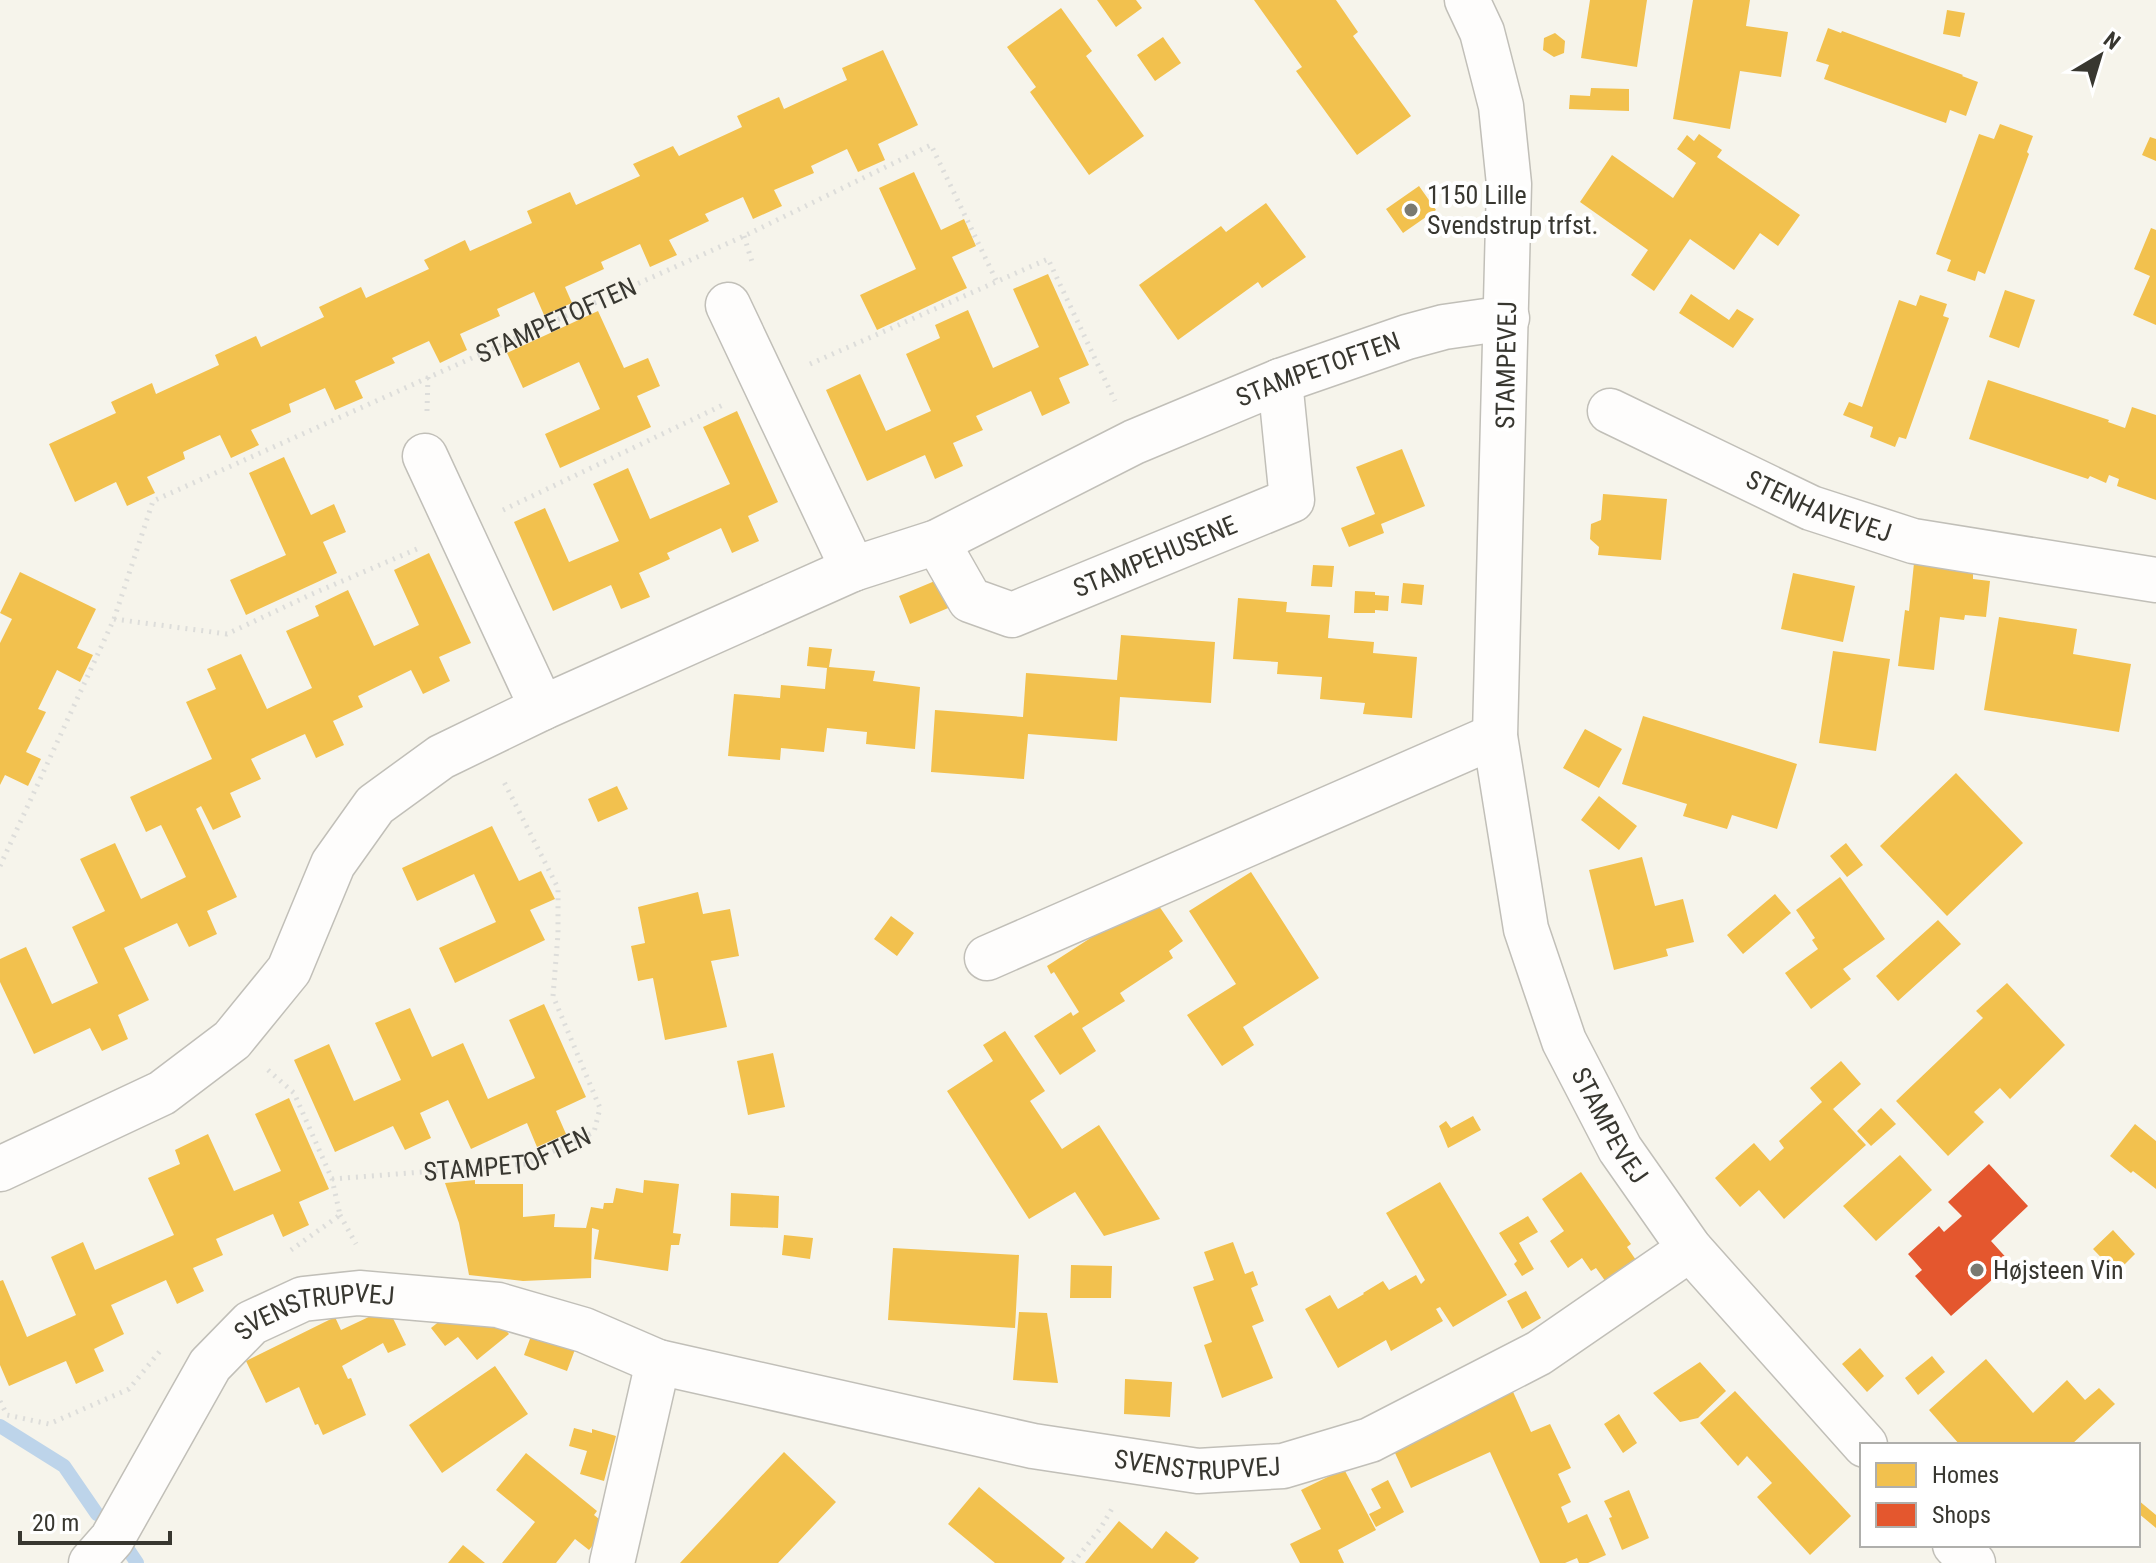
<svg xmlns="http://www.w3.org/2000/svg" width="2156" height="1563" font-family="'Roboto Condensed',sans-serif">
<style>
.homes{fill:#f2c14e}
.shops{fill:#e4572e}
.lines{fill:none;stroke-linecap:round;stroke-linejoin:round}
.stream{stroke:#bdd4ea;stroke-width:14}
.minor-casing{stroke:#c1bfb8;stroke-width:47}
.tertiary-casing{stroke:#c1bfb8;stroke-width:47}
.path{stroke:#ddddda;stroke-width:5;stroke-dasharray:2 6;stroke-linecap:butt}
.minor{stroke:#fefdfc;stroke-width:44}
.tertiary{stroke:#fefdfc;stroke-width:44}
.poi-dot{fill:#7a7971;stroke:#fff;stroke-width:3}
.labels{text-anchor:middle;stroke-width:8;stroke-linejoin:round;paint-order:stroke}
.poi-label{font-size:26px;fill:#383730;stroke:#fff;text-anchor:start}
.street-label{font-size:26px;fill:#383730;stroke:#fff}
</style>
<rect width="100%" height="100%" fill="#f6f4eb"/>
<path class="homes" d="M1097 0H1136L1142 8 1116 27Z
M1254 0H1336L1358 32 1353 36 1411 116 1357 155 1296 71 1302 67Z
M1590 0H1647L1637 67 1581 58Z
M1693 0H1750L1746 26 1788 32 1781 77 1740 71 1730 129 1673 119Z
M1061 8 1092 51 1086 56 1144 136 1089 175 1030 92 1036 87 1007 47Z
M1947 10 1965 13 1960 37 1943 34Z
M1828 28 1841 33 1842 31 1963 75 1962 76 1978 82 1966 116 1950 110 1946 123 1824 79 1829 65 1816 61Z
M1555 33 1565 41 1564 53 1554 57 1543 50 1544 38Z
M1163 37 1181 63 1155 81 1137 55Z
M883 50 918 125 878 144 885 160 858 172 847 149 811 166 814 173 774 190 782 206 753 219 743 197 705 214 709 221 669 240 677 255 650 267 640 244 601 262 604 269 565 287 572 303 544 315 534 292 497 309 500 316 460 334 467 350 440 363 429 341 392 358 395 363 355 381 363 398 335 410 325 388 289 404 291 412 251 430 259 445 231 458 220 435 183 452 185 459 147 477 155 493 127 506 116 482 75 502 49 444 116 413 111 402 152 383 156 394 219 365 215 355 256 336 261 347 324 317 319 307 361 287 366 298 429 269 424 260 465 240 470 251 532 223 527 211 570 192 576 205 640 176 633 164 673 146 679 156 742 127 737 116 779 97 784 109 847 80 842 68Z
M1591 88 1629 89V111L1569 109 1570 95 1590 96Z
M2000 124 2033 136 2027 152 2029 154 1985 274 1978 271 1975 281 1947 271 1951 260 1936 254 1979 134 1994 139Z
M1699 134 1722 150 1717 157 1800 215 1778 246 1760 233 1734 270 1690 239 1654 291 1631 275 1648 250 1580 202 1612 155 1673 198 1696 163 1677 149 1687 135 1694 141Z
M2150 137 2156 139V161L2142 155Z
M914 172 941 230 964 219 976 246 952 257 967 288 877 330 860 295 916 269 879 188Z
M1419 186 1436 210 1403 233 1386 209Z
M1266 203 1306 257 1262 288 1258 282 1178 340 1139 285 1221 226 1226 232Z
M2151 228 2156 230V325L2133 315 2150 276 2134 269Z
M1048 274 1089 365 1059 378 1070 403 1042 416 1031 391 976 416 983 430 953 443 963 466 935 479 925 455 867 481 826 390 860 374 886 431 931 411 906 354 940 338 935 325 968 310 993 368 1039 347 1013 289Z
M2005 290 2035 300 2019 348 1989 337Z
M1691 294 1729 320 1737 309 1754 319 1733 348 1679 313Z
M1920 295 1947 304 1943 316 1949 318 1906 439 1899 437 1895 447 1870 437 1873 427 1843 415 1849 402 1862 407 1899 300 1916 306Z
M598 311 624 368 648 358 660 386 637 396 651 427 560 468 545 434 600 409 579 362 523 388 507 353Z
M1988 380 2109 420 2108 422 2125 428 2132 407 2156 415V500L2117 486 2119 479 2109 475 2106 483 2090 476 2088 479 1969 439Z
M737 411 778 502 748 516 759 541 732 553 721 528 667 553 670 559 639 573 650 597 621 609 611 585 553 611 514 522 545 508 569 562 619 541 593 484 628 468 650 519 730 484 703 427Z
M1402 449 1425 506 1381 524 1384 533 1349 547 1341 528 1375 514 1356 467Z
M284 457 311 515 334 504 346 532 323 542 337 573 246 615 230 580 286 555 249 473Z
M1603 494 1667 499 1661 560 1598 555 1599 547 1590 539 1591 524 1601 520Z
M429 553 471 643 439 657 450 681 423 694 411 670 358 696 363 707 333 721 344 745 316 758 305 734 251 759 261 779 230 793 241 817 213 830 201 806 196 809 237 897 207 911 217 934 189 947 177 923 124 948 149 1000 118 1015 128 1039 102 1051 90 1028 34 1054 0 982V959L26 947 52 1004 98 983 72 927 105 911 80 859 115 843 141 899 186 877 161 825 146 832 130 797 212 759 186 702 216 689 207 669 241 654 267 709 312 688 286 631 319 616 315 606 348 590 374 646 419 625 394 570Z
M1914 563 1946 566 1973 573V579L1990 581 1986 617 1965 615 1964 620 1940 617 1934 670 1898 666 1905 610 1909 611Z
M1313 565 1334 566 1332 587 1311 586Z
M20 572 96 609 77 648 93 655 80 682 57 670 38 709 46 712 26 752 41 759 28 786 5 775 0 785V643L12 619 0 613Z
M1793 573 1855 586 1843 642 1781 629Z
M942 578 953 606 910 624 899 596Z
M1403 583 1424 585 1422 605 1401 603Z
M1355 591 1375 592V595L1389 596 1388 611 1375 610V613H1354Z
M1238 598 1287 602 1286 612 1330 615 1328 638 1374 642 1373 653 1417 657 1412 718 1363 714 1365 703 1320 699 1322 677 1277 674 1278 662 1233 659Z
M1999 617 2077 629 2073 654 2131 664 2119 732 1984 710Z
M1121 635 1215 642 1211 703 1120 697 1117 741 1028 734 1024 779 931 772 935 710 1023 717 1026 673 1117 680Z
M809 647 832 649 829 667 875 671 873 681 920 687 915 749 866 744 867 732 827 728 824 752 781 748 780 760 728 756 734 694 780 698 781 685 825 689 827 668 807 666Z
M1833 651 1890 659 1876 751 1819 743Z
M1643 716 1797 764 1777 829 1732 815 1727 829 1683 816 1687 804 1622 784Z
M1585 729 1622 749 1599 788 1563 768Z
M1956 773 2023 843 1947 916 1880 846Z
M617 786 628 809 598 822 588 799Z
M1599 796 1637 826 1619 850 1581 820Z
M492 826 519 881 541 871 555 899 530 910 545 940 455 983 439 948 496 922 474 874 417 901 402 868Z
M1846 843 1863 865 1847 877 1830 856Z
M1642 857 1655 906 1683 899 1694 942 1666 949 1668 956 1614 970 1589 870Z
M1251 872 1319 978 1243 1027 1254 1045 1222 1066 1187 1015 1236 984 1189 911Z
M1840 877 1885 939 1843 969 1851 979 1811 1009 1785 973 1818 949 1812 940 1815 938 1796 910Z
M698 892 703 914 730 909 739 956 711 961 727 1027 665 1040 653 978 638 981 631 946 645 943 638 907Z
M1159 894V906L1183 941 1169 951 1173 958 1120 993 1125 1001 1082 1028 1096 1051 1060 1075 1034 1036 1071 1012 1073 1016 1079 1012 1054 972 1051 974 1047 966Z
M1775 894 1791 913 1743 954 1727 935Z
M891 916 914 933 897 956 874 939Z
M1938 920 1961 944 1898 1001 1876 976Z
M2007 983 2065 1045 2010 1099 2000 1088 1974 1112 1984 1122 1948 1156 1896 1101 1983 1018 1976 1011Z
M544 1004 586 1097 556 1111 566 1134 537 1147 527 1123 471 1149 448 1100 420 1113 431 1138 405 1150 393 1126 335 1152 294 1060 329 1044 354 1101 401 1080 375 1023 410 1008 432 1057 463 1043 488 1099 535 1078 509 1020Z
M1005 1031 1045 1091 1030 1101 1062 1149 1099 1125 1160 1219 1104 1236 1075 1192 1029 1219 947 1091 993 1061 983 1045Z
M773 1053 785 1107 748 1115 737 1061Z
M1841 1061 1861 1084 1833 1109 1866 1145 1784 1219 1759 1190 1740 1207 1715 1178 1754 1143 1770 1161 1784 1148 1779 1141 1822 1102 1810 1088Z
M289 1098 329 1189 299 1202 309 1225 283 1237 273 1214 216 1239 223 1255 193 1268 204 1291 177 1304 166 1280 111 1305 124 1334 94 1349 104 1371 76 1384 66 1361 9 1386 0 1365V1281L3 1280 27 1337 76 1315 51 1257 83 1242 95 1270 174 1235 148 1178 180 1164 175 1150 208 1134 234 1191 281 1171 255 1114Z
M1881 1108 1896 1124 1871 1146 1857 1131Z
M1473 1116 1481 1130 1448 1148 1439 1126 1446 1121 1451 1128Z
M2135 1124 2156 1141V1189L2133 1171 2131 1173 2110 1156Z
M1900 1155 1932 1190 1876 1241 1843 1206Z
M1581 1172 1631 1244 1627 1247 1638 1263 1608 1285 1596 1268 1591 1271 1582 1258 1568 1268 1550 1241 1564 1231 1542 1199Z
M475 1180V1184H523V1217L555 1214 554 1227 586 1228 591 1207 603 1209 604 1203H613L616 1188 643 1193 644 1180 679 1184 673 1233 681 1234 679 1245H671L668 1271 594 1259 599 1230 592 1228 591 1278 523 1281 469 1275 459 1223 445 1183Z
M1440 1182 1507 1295 1453 1327 1440 1307 1436 1309 1443 1321 1391 1351 1386 1340 1338 1368 1305 1309 1330 1295 1338 1309 1364 1294 1363 1293 1383 1281 1389 1290 1416 1275 1421 1284 1425 1280 1386 1213Z
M731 1193 779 1196 778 1228 730 1226Z
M1528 1216 1538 1232 1519 1243 1534 1269 1522 1276 1514 1264 1517 1261 1499 1233Z
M2113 1230 2135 1254 2116 1273 2093 1249Z
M784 1235 813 1238 810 1259 782 1255Z
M1233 1242 1245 1274 1253 1271 1258 1285 1251 1288 1264 1321 1252 1326 1273 1378 1222 1398 1204 1345 1212 1342 1193 1287 1214 1280 1204 1252Z
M893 1248 1019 1255 1015 1328 888 1320Z
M1071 1265 1112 1266 1111 1298H1070Z
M1526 1291 1541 1318 1522 1329 1507 1301Z
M461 1304 490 1311 509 1334 477 1360 458 1337 445 1346 431 1328Z
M388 1308 406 1345 388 1353 383 1343 342 1366 348 1379 351 1378 366 1415 323 1435 318 1424 315 1425 299 1387 266 1403 246 1361 335 1317 341 1330Z
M1019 1312 1047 1313 1058 1383 1013 1380Z
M534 1328 577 1344 567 1371 524 1355Z
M1860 1348 1884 1376 1867 1392 1842 1364Z
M1932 1356 1945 1372 1918 1395 1905 1378Z
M1986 1359 2033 1413 2067 1380 2085 1400 2099 1388 2115 1404 2071 1445H2050L2048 1442 2045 1445H1960L1929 1410Z
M1700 1362 1726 1391 1698 1418 1680 1422 1653 1393Z
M495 1366 528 1414 442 1473 409 1425Z
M1125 1379 1172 1382 1170 1417 1124 1414Z
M1510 1385 1531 1432 1550 1424 1571 1468 1558 1474 1571 1502 1561 1507 1568 1523 1587 1514 1606 1555 1588 1563H1579L1577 1558 1565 1563H1540L1490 1452 1411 1488 1390 1442Z
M1735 1391 1851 1516 1810 1555 1757 1497 1772 1483 1747 1456 1738 1466 1700 1423Z
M1619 1414 1637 1443 1623 1453 1604 1424Z
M574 1428 592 1433V1429L616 1436 604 1481 580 1474 587 1451 569 1446Z
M784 1452 836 1502 778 1563H680Z
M526 1453 597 1511 594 1515 608 1526 589 1550 575 1539 556 1563H502L535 1522 496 1490Z
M1344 1469 1376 1530 1338 1550 1344 1563H1300L1290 1544 1321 1529 1301 1490Z
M1388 1480 1404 1512 1376 1527 1369 1514 1381 1508 1371 1489Z
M979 1487 1065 1558 1061 1563H995L948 1524Z
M1629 1490 1649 1538 1622 1550 1609 1518 1612 1517 1604 1501Z
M2138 1500 2156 1515V1528L2138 1513Z
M1119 1521 1152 1549 1166 1531 1199 1558 1194 1563H1085Z
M463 1545 485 1563H448Z"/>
<path class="shops" d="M1989 1164 2028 1206 1991 1241 2011 1263 1951 1316 1915 1276 1922 1270 1908 1254 1939 1226 1944 1232 1962 1216 1948 1202Z"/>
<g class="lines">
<path class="stream" d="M0 1426 64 1466 97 1514
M129 1551 137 1563"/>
<g class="minor-casing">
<g id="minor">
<path d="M728 305 853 569"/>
<path id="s3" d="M1610 411 1811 508 1913 541 2156 580"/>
<path d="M425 456 542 708"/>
<path id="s4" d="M937 542 970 600 1012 615 1292 500 1280 381"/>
<path d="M987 958 1495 736"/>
<path id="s5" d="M0 1169 162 1093 232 1040 289 970 333 864 375 805 441 757 542 708 853 569 937 542 1134 442 1280 381 1407 337 1444 327 1507 318"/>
<path id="s6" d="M91 1563 112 1539 210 1365 251 1323 303 1299 359 1293 498 1305 584 1330 658 1362 1033 1446 1198 1471 1283 1466 1370 1440 1539 1353 1690 1249"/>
<path d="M612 1563 658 1362"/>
</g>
</g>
<g class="tertiary-casing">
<g id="tertiary">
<path id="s7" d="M1467 0 1482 32 1501 106 1509 184 1495 736 1526 929 1564 1041 1620 1149 1690 1249 1865 1445"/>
<path d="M1955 1545 1973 1563"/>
</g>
</g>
<g class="path">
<path d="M744 236 753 265"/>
<path d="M810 364 1048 259 1115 401"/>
<path d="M427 411 428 376"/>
<path d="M503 510 725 404"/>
<path d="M114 619 227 634 312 594 417 549"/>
<path id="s1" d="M0 866 114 619 153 501 744 236 931 145 996 280"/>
<path d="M268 1070 294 1093 332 1179 340 1215 291 1250"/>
<path id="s2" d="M332 1179 526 1164 594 1132 600 1108 553 996 558 934V888L502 778"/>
<path d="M340 1215 356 1244"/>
<path d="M0 1401 7 1415 49 1424 129 1389 160 1351"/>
<path d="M1073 1563 1100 1529 1113 1507"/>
</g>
<use href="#minor" class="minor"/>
<use href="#tertiary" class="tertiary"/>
</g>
<g class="poi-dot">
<circle cx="1411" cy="210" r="8"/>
<circle cx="1977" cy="1270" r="8"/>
</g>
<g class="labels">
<g class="poi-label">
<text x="1427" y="204">1150 Lille<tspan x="1427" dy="30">Svendstrup trfst.</tspan></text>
<text x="1993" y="1279">Højsteen Vin</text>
</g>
<g class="street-label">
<text dy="9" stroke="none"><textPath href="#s1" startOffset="838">STAMPETOFTEN</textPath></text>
<text transform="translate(1506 365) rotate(-89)" y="9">STAMPEVEJ</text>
<text dy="9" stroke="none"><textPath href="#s5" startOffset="1586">STAMPETOFTEN</textPath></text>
<text dy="9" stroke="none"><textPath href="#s3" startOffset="230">STENHAVEVEJ</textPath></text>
<text dy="9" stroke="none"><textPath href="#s4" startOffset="266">STAMPEHUSENE</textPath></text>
<text dy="9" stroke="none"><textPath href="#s7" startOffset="1152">STAMPEVEJ</textPath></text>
<text dy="9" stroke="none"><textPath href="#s2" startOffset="178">STAMPETOFTEN</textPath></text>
<text dy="9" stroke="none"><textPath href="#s6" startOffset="356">SVENSTRUPVEJ</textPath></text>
<text dy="9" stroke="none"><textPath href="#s6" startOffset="1264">SVENSTRUPVEJ</textPath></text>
</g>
</g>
<rect x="1860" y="1443" width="280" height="104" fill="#ffffff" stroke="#afafac" stroke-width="2"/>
<rect x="1876" y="1463" width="40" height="24" fill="#f2c14e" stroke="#afafac" stroke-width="2"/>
<text x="1932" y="1483" font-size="24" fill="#383730">Homes</text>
<rect x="1876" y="1503" width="40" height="24" fill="#e4572e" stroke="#afafac" stroke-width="2"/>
<text x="1932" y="1523" font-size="24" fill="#383730">Shops</text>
<g transform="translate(2100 56) rotate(38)" stroke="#ffffff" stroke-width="6" paint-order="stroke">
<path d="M0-6L14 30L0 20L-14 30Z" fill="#383730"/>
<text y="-12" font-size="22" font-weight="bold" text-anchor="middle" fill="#383730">N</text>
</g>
<path d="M20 1531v12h150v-12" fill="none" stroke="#383730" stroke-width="4"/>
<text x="32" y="1531" font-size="24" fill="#383730" stroke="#ffffff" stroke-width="6" paint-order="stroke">20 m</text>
</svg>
